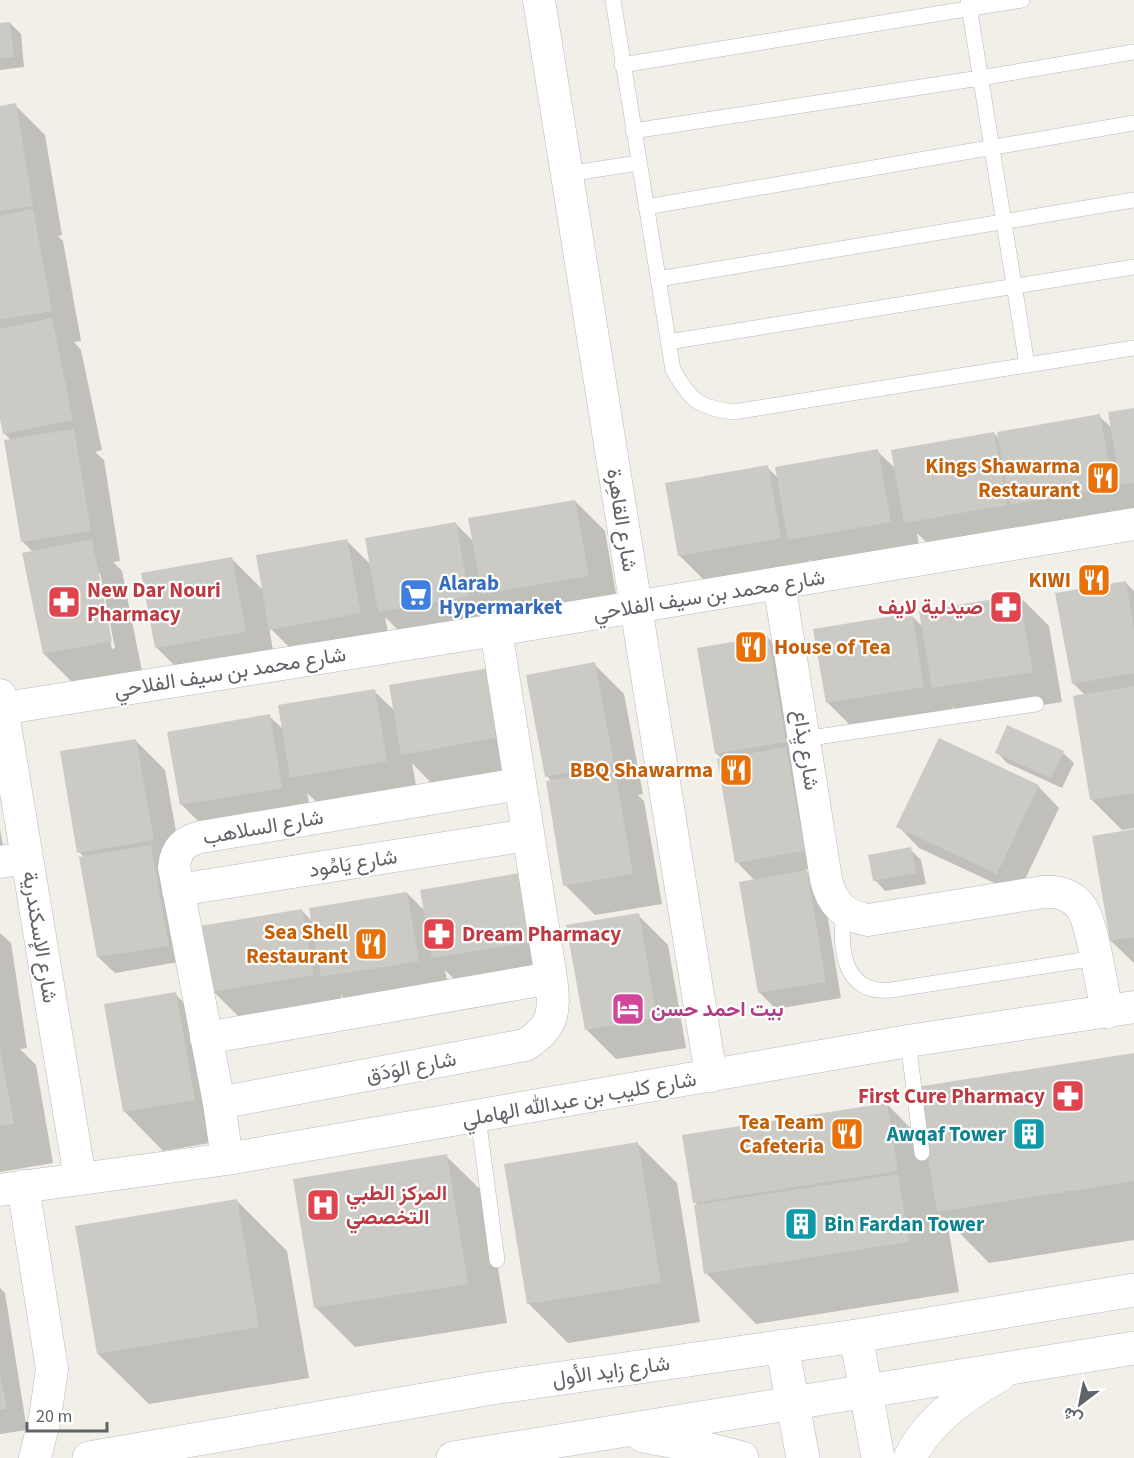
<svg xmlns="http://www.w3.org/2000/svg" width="1134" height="1458" font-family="'Source Sans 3',Vazirmatn,sans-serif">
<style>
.shadow{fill:#0003;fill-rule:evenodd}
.building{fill:#cccac5}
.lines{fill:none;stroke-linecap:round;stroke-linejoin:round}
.lane-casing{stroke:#b5b8bc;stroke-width:16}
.street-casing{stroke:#b5b8bc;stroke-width:33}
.secondary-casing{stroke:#b6babf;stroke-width:34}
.lane{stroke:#fff;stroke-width:15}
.street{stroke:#fff;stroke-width:32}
.secondary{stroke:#fff;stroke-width:33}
.labels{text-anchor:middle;stroke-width:4.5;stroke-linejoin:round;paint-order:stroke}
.food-label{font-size:21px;font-weight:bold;fill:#c56008;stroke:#fff;text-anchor:end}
.street-label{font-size:21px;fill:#5f6368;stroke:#fff}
.shop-label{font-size:21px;font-weight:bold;fill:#366cbe;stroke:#fff;text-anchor:start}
.health-label{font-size:21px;font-weight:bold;fill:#be3a42;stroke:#fff;text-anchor:start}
.hotel-label{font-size:21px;font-weight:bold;fill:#b23c85;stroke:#fff;text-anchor:start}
.culture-label{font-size:21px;font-weight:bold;fill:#0d838f;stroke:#fff;text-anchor:end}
</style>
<rect width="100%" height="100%" fill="#f1efe8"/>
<path class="shadow" d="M10 23 21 34 24 67 0 70V24Z
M15 105 45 135 62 235 58 236 63 241 81 341 74 342 81 350 102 450 95 452 104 460 120 561 113 562 122 571 142 671 74 684 44 654 33 552 22 541 11 440 4 433 0 411V107ZM97 573H100L115 648 112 649Z
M1134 409V518L936 552 917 533 920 552 819 569 809 559 810 568 709 585 679 555 767 467 778 478 877 451 897 470 994 433 1000 440 1099 416 1112 428Z
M575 501 605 531 618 605 513 623 495 604 498 626 410 642 385 617 390 643 301 659 269 627 275 662 186 677 156 647 232 559 264 591 346 540 371 565 455 523 474 542Z
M1125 582 1134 591V828L1122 830 1092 800 1085 695 1073 683Z
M1019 596 1049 626 1062 702 963 718 952 706 954 717 857 732 827 702 911 615 923 627Z
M767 637 797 667 820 867 804 870 823 888 841 998 776 1009 760 993 755 881 737 862 723 760 717 754Z
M594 664 624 694 643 794 638 795 644 801 662 904 595 915 565 885 552 782 547 776Z
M489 670 531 767 432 784 412 763 417 791 322 807 307 793 312 818 211 834 181 804 269 716 284 730 374 691 395 711Z
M135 740 165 770 183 870 184 961 115 973 98 957 85 858 79 852Z
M997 752 1063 753 1074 763 1062 788 1007 763Z
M1038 786 1059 808 1018 894 919 848 898 826Z
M0 829 7 868 0 869Z
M1134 831V963L1111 941Z
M910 849 921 860 926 884 885 891 875 880Z
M520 875 562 971 463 988 445 970 449 990 353 1006 341 995 343 1004 243 1021 213 991 301 910 313 922 407 893 425 911Z
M638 915 668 945 686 1048 616 1059 586 1029Z
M0 933 11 943 27 1048 20 1049 36 1065 53 1163 0 1172Z
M175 994 215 1033 233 1139 163 1151 124 1111Z
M1134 1055V1240L989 1263 944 1217 940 1218 948 1226 959 1292 756 1324 706 1273 698 1206 695 1202 887 1104 927 1145Z
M638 1144 677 1183 700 1322 568 1343 528 1303Z
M446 1156 486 1195 507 1323 355 1347 315 1307Z
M237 1201 287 1251 309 1378 149 1404 98 1354Z
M0 1288 5 1293 27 1430 0 1434Z"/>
<path class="building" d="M10 22 14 57 0 58V23Z
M16 103 33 206 0 211V106Z
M33 209 52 311 0 320V215Z
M52 318 73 420 3 434 0 419V329Z
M1134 408V483L1121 485 1108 412Z
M1100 414 1113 487 1010 505 997 432Z
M74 429 91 531 21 542 4 440Z
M994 432 1007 505 904 523 891 450Z
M878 449 891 522 788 540 775 467Z
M768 465 781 538 678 556 665 483Z
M575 500 589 576 482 594 468 518Z
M456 522 469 596 378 612 365 538Z
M92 539 112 641 43 654 22 553Z
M347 539 361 613 269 630 256 555Z
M232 557 246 632 155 648 141 573Z
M1126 581 1134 628V673L1072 684 1055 593Z
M1019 595 1033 672 932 688 919 611Z
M912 613 924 687 826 703 813 629Z
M768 636 786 742 715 754 697 648Z
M595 662 614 764 545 777 526 675Z
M490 668 501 737 401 755 389 685Z
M1134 686V793L1090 800 1073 696Z
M375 689 387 761 290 778 278 705Z
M270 714 282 788 180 805 167 732Z
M1007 725 1064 751 1051 778 995 753Z
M939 738 1039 785 997 874 896 827Z
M136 739 154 840 77 853 60 751Z
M786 747 805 851 735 863 717 759Z
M615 770 633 874 563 886 546 781Z
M1134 829V937L1110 941 1092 836Z
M151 845 169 946 97 957 79 857Z
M911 847 916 873 873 881 868 855Z
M807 870 826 982 758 993 739 882Z
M520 873 532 942 432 958 420 890Z
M407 892 419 961 321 977 309 908Z
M302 909 314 975 211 992 200 926Z
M639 913 657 1018 585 1030 566 925Z
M176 992 195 1100 123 1112 104 1004Z
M0 1049 14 1124 0 1126Z
M1134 1053V1181L937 1212 916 1087Z
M887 1103 898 1171 693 1203 682 1135Z
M638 1142 661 1283 527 1304 504 1164Z
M447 1154 468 1284 314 1308 293 1179Z
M898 1174 909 1242 704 1274 694 1205Z
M237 1199 259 1327 97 1354 75 1226Z
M0 1374 7 1409 0 1410Z"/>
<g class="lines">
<g class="lane-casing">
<path id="lane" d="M613 0 673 370C691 400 697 407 733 412L1134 348
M968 0 1027 365
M622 65 1022 0
M633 131 980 78 1134 52
M567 174 638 163
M646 207 1134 123
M658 279 1134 200
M668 342 1134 267
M804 739 1036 704
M844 912C839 948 843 995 891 990L1096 958
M908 1041 922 1153
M478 1117 497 1260"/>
</g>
<g class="street-casing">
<path id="street" d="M539 0 711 1076
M779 583 826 879C831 903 844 916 868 920L1043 892C1058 891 1072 895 1081 907 1093 924 1102 989 1107 1012
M0 695 80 1178
M0 709 496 630 1134 524
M0 862 27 858
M178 890 527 835
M206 1038 551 978
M219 1103 525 1045C555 1027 555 1010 551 978L496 630
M227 1159 219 1103 174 867C176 849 184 841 201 837L519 784
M23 1186 52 1369 45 1418 35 1458
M0 1190 227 1159 908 1041 1134 1007"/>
</g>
<g class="secondary-casing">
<path id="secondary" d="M856 1336 878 1458
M782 1346 803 1458
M643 1436 687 1444 742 1458
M89 1458 492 1388 856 1336 1134 1290
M453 1458 1134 1348
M910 1458C926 1422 966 1394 1000 1375"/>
</g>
<use href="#lane" class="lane"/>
<use href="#street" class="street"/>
<use href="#secondary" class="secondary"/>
</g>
<defs>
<g id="restaurant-square" transform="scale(1.725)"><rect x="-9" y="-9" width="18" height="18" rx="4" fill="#e8710a" stroke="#fff"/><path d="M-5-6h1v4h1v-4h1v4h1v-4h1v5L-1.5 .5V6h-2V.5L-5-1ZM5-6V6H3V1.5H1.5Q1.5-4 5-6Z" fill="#fff"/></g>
<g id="supermarket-square" transform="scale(1.725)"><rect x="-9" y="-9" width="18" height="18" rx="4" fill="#3f7fe0" stroke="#fff"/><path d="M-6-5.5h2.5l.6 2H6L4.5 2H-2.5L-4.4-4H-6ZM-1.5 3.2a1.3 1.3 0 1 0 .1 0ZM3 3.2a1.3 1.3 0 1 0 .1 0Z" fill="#fff"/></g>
<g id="pharmacy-square" transform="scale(1.725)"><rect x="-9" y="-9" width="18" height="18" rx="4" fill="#e0444e" stroke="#fff"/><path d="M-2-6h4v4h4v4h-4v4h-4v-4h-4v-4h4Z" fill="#fff"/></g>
<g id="hotel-square" transform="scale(1.725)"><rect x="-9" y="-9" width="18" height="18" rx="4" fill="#d1479c" stroke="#fff"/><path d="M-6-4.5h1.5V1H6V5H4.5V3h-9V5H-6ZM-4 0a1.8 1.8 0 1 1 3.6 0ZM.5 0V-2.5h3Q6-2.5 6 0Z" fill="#fff"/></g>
<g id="building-square" transform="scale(1.725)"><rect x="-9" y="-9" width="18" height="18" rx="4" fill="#0f9aa8" stroke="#fff"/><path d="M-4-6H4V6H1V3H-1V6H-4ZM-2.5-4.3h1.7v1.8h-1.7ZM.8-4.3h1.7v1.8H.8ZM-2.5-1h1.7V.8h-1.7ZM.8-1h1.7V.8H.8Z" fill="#fff"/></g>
<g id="hospital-square" transform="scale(1.725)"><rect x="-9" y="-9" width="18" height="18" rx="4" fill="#e0444e" stroke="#fff"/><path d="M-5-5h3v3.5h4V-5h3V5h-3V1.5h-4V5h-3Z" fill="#fff"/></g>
</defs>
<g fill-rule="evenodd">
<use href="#restaurant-square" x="1103" y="478"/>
<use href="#restaurant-square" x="1094" y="580"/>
<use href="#supermarket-square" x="416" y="595"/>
<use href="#pharmacy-square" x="64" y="602"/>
<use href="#pharmacy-square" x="1006" y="607"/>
<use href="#restaurant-square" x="751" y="647"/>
<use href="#restaurant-square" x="736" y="770"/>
<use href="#pharmacy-square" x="439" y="934"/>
<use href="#restaurant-square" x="371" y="944"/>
<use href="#hotel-square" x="628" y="1009"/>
<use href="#pharmacy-square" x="1068" y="1096"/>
<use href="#restaurant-square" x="847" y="1134"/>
<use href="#building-square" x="1029" y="1134"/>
<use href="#hospital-square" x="323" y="1205"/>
<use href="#building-square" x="801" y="1224"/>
</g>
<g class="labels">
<g class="food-label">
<text x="1080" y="473">Kings Shawarma<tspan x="1080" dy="24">Restaurant</tspan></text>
<text x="1071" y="587">KIWI</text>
<text x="774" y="654" text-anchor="start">House of Tea</text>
<text x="713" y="777">BBQ Shawarma</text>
<text x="348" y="939">Sea Shell<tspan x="348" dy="24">Restaurant</tspan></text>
<text x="824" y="1129">Tea Team<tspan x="824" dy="24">Cafeteria</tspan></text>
</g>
<g class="street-label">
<text transform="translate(622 520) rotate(81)" y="7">شارع القاهِرة</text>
<text transform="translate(709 595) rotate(-9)" y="7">شارع محمد بن سيف الفلاحي</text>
<text transform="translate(230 672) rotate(-9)" y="7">شارع محمد بن سيف الفلاحي</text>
<text transform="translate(806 750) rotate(81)" y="7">شارع يِذاع</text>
<text transform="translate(263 827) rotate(-10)" y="7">شارع السلاهب</text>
<text transform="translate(353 863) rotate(-9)" y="7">شارع يَامُود</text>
<text transform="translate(40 937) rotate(81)" y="7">شارع الإسكندرية</text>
<text transform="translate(411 1067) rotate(-11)" y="7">شارع الوَدَق</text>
<text transform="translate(579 1099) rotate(-10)" y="7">شارع كليب بن عبدالله الهاملي</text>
<text transform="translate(611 1371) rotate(-8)" y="7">شارع زايد الأول</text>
</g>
<g class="shop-label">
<text x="439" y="590">Alarab<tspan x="439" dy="24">Hypermarket</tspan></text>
</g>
<g class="health-label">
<text x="87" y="597">New Dar Nouri<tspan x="87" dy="24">Pharmacy</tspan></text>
<text x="983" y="614" text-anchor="end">صيدلية لايف</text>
<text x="462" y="941">Dream Pharmacy</text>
<text x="1045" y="1103" text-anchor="end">First Cure Pharmacy</text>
<text x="346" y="1200">المركز الطبي<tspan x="346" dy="24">التخصصي</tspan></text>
</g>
<g class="hotel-label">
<text x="651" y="1016">بيت احمد حسن</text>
</g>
<g class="culture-label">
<text x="1006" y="1141">Awqaf Tower</text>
<text x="824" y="1231" text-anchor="start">Bin Fardan Tower</text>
</g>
</g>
<g transform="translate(1080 1404) rotate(212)" stroke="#ffffff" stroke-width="4.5" paint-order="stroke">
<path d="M0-4.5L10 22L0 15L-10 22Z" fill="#5f6368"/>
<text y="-9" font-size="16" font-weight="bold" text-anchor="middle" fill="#5f6368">ش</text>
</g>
<path d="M27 1422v9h80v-9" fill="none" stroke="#5f6368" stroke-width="3"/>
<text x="36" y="1422" font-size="18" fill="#5f6368" stroke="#ffffff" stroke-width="4.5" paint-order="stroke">20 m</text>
</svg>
